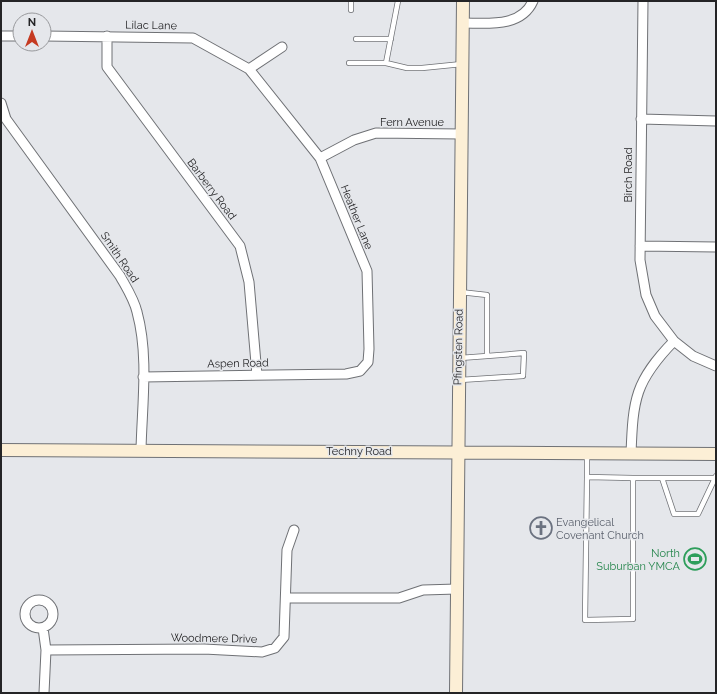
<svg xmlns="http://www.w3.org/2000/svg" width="717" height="694" font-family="Raleway,sans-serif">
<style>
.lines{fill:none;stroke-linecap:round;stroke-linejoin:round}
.service-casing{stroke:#6f7175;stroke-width:6}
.minor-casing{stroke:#6f7175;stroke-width:11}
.secondary-casing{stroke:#6f7175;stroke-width:14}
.service{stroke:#fff;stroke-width:4.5}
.minor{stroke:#fff;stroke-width:9}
.secondary{stroke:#fcefd6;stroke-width:12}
.labels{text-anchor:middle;stroke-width:3;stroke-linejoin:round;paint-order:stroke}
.street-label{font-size:11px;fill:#242426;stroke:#e5e7eb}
.worship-label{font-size:11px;fill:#5b616d;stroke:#e5e7eb;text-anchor:start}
.leisure-label{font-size:11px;fill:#27864d;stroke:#e5e7eb;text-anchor:end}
</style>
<rect width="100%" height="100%" fill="#e5e7eb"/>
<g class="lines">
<g class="service-casing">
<path id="service" d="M351 10V1
M356 39H391
M349 63H386L407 68H422L462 64
M386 63 398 1
M460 358 487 356
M460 380 523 376 524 353 487 356V295L460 292
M587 477 633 478V619L585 620 587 477V454
M633 478H715
M662 478 674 514H698L716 476"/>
</g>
<g class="minor-casing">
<path id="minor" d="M643 1 640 260 646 295 655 316 674 341
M463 23C487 23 521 28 533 1
M1 36H20
M44 36 193 38 249 69 320 158 367 271 369 349 368 362 360 371 346 374 143 377
M107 36V67L240 246 249 282 257 375
M249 69 282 47
M1 103 6 119 120 276C126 287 134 299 137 312 149 356 142 405 141 450
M641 119 716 121
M320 158 354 140 376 133 461 134
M640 246 716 247
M631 454C633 399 635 381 674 341L693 356 716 366
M286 598H399L423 590 457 589
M25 614a14 14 0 1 1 28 0a14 14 0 1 1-28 0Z
M43 628 46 650 44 693
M46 650 204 649 262 652 275 648 284 637 287 550 294 530"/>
</g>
<g class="secondary-casing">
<path id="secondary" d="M1 450 716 454
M456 693 463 1"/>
</g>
<use href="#service" class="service"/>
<use href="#minor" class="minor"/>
<use href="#secondary" class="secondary"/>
</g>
<defs>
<g id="church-ring" transform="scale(1.15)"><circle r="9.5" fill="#e5e7eb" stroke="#6b7280" stroke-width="1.5"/><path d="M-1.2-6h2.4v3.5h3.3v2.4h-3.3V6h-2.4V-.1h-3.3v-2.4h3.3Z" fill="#6b7280"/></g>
<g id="stadium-ring" transform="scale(1.15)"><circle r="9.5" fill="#e5e7eb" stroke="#2e9e5b" stroke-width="1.5"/><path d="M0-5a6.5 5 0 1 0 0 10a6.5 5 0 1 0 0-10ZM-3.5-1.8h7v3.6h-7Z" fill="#2e9e5b"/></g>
</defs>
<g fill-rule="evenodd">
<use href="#church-ring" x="541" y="528"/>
<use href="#stadium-ring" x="695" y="559"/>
</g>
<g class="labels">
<g class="street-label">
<text transform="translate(151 25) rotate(1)" y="4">Lilac Lane</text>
<text x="412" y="126">Fern Avenue</text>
<text transform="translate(628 175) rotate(-90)" y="4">Birch Road</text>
<text transform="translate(212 189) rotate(53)" y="4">Barberry Road</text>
<text transform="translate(357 217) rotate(68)" y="4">Heather Lane</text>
<text transform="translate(120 257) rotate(56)" y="4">Smith Road</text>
<text transform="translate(458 347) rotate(-89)" y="4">Pfingsten Road</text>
<text transform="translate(238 363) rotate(-1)" y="4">Aspen Road</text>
<text x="359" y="455">Techny Road</text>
<text transform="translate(214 638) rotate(1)" y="4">Woodmere Drive</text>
</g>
<g class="worship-label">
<text x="556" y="526">Evangelical<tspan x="556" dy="13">Covenant Church</tspan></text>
</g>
<g class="leisure-label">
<text x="680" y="557">North<tspan x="680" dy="13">Suburban YMCA</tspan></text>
</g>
</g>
<rect width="717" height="694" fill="none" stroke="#242426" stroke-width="4"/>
<g transform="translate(32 32)"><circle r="19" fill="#e5e7eb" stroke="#98999c"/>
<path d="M0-3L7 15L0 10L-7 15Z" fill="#c53a21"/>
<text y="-6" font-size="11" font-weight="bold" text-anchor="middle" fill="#242426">N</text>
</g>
</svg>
